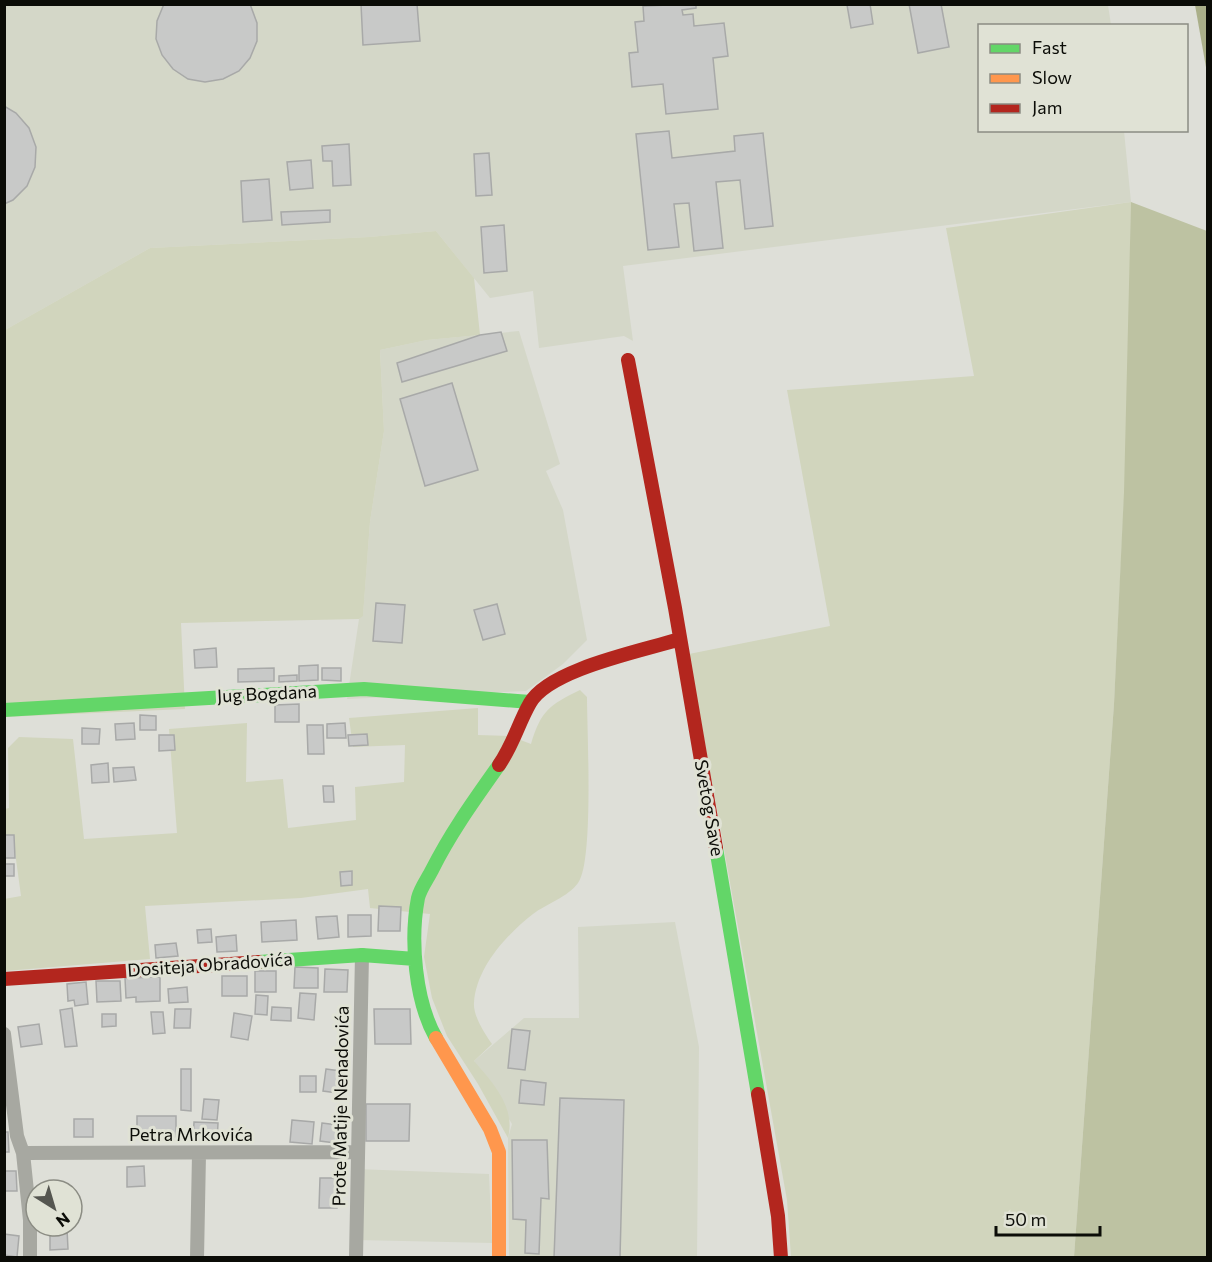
<svg xmlns="http://www.w3.org/2000/svg" width="1212" height="1262" font-family="Commissioner,sans-serif">
<style>
.built{fill:#d4d7c8}
.green{fill:#d1d5bd}
.forest{fill:#bdc2a2}
.water{fill:#aaaf89}
.building{fill:#c8c9c8;stroke:#a8a9a8;stroke-width:1.5}
.lines{fill:none;stroke-linecap:round;stroke-linejoin:round}
.street{stroke:#a7a8a1;stroke-width:14}
.fast{stroke:#63d668;stroke-width:14}
.slow{stroke:#ff974d;stroke-width:14}
.jam{stroke:#b3261e;stroke-width:14}
.labels{text-anchor:middle;stroke-width:6;stroke-linejoin:round;paint-order:stroke}
.street-label{font-size:18px;fill:#0b0c07;stroke:#e0e2d5}
</style>
<rect width="100%" height="100%" fill="#dedfd8"/>
<path class="built" d="M5 5H1108L1111 25 980 26V130L1124 131 1131 202 623 266 633 341 624 336 539 348 533 291 490 298 436 231 369 237 150 248 5 330Z
M519 331 560 464 546 471 563 510 587 640 563 664 526 691 347 699 359 619 363 615 370 522 384 431 380 350 427 340Z
M675 922 699 1047 697 1257H509L508 1138 512 1124 474 1061 524 1018H579L578 927Z
M356 1169 489 1174 492 1243 358 1240Z"/>
<path class="green" d="M1131 202 1129 400 1114 704 1074 1257H791L787 1200 689 654 830 626 787 390 974 376 946 228Z
M436 231 474 278 480 335 427 340 380 350 384 431 370 522 363 616 359 619 181 623 185 709 5 717V330L150 248 369 237Z
M580 690 587 697C587 730 594 862 578 883 568 897 546 904 533 914 506 935 476 968 474 1003 473 1016 485 1034 492 1044L474 1061C493 1083 516 1107 508 1138L478 1084 447 1036 432 998 424 957 430 914 370 908 368 889 301 898 145 906 150 959 5 971 4 899 21 896 15 852 4 853 5 809 9 808 8 748 19 737 73 739 84 839 177 833 169 729 247 723 246 782 283 779 288 828 356 820 355 787 404 782 405 745 353 747 349 718 478 708V735L510 736 531 744C541 711 549 705 580 690Z"/>
<path class="forest" d="M1131 202 1207 231V1257H1074L1114 704 1124 492Z"/>
<path class="water" d="M1195 5H1207V73Z"/>
<path class="building" d="M250 4 257 23V41L250 58 239 71 223 79 205 82 188 79 173 69 162 55 156 39 157 21 164 4Z
M361 4H417L420 41 363 45Z
M696 4V8L682 10 683 15 693 14 694 26 724 23 728 56 713 58 718 109 666 114 663 84 632 87 629 53 638 52 635 22 644 21 643 6Z
M870 4 873 24 851 28 847 5Z
M909 4H941L949 47 918 53Z
M4 106 16 113 29 128 36 147 35 167 27 186 13 200 4 204Z
M669 131 672 158 735 151 734 136 763 133 773 226 745 229 740 180 716 182 723 248 694 251 689 203 674 204 679 247 648 250 636 134Z
M349 144 351 185 333 186 332 161H323L322 146Z
M489 153 492 195 476 196 474 154Z
M311 160 313 188 290 190 287 162Z
M269 179 272 220 243 222 241 181Z
M330 210V222L282 225 281 212Z
M504 225 507 271 484 273 481 227Z
M501 332 507 351 402 382 397 363 480 335Z
M452 383 478 470 425 486 400 399Z
M376 603 405 605 402 643 373 641Z
M497 604 505 634 483 640 474 610Z
M216 648 217 667 195 668 194 650Z
M318 665V680L299 681V666Z
M274 668V681L238 682V669Z
M322 668H341V681L322 680Z
M297 675V681L279 682V676Z
M299 704V722H275V705Z
M140 715 156 716V730H140Z
M134 723 135 739 116 740 115 724Z
M345 723 346 738H327V724Z
M307 725H323L324 754H308Z
M82 728 100 729 99 744H82Z
M367 734 368 745 349 746 348 735Z
M159 735H174L175 750 159 751Z
M108 763 109 782 92 783 91 765Z
M134 767 136 780 114 782 113 768Z
M323 786H333L334 802H324Z
M4 835H14L15 858H4Z
M4 864H14V876H4Z
M352 871V885L341 886 340 872Z
M379 906 401 907 400 931H378Z
M348 915H371V936L348 937Z
M337 916 339 937 318 939 316 917Z
M296 920 297 940 262 942 261 922Z
M211 929 212 942 198 943 197 930Z
M236 935 237 951 217 952 216 937Z
M176 943 178 956 156 958 155 945Z
M295 967 318 968V988H294Z
M325 969 348 970 347 992H324Z
M255 971H276V992H255Z
M222 976H247V996H222Z
M160 977V1001L136 1002V997L126 998 125 978Z
M96 981H120L121 1001 97 1002Z
M86 982 88 1004 75 1006 74 1000 68 1001 67 984Z
M187 987 188 1002 169 1003 168 989Z
M300 993 316 994 314 1020 298 1018Z
M256 995 268 996 267 1015 255 1014Z
M272 1007 291 1008V1021L271 1020Z
M72 1008 77 1046 65 1047 60 1010Z
M175 1009H191L190 1028H174Z
M374 1009H410L411 1044H375Z
M151 1012H163L165 1033 153 1034Z
M234 1013 252 1016 248 1040 231 1037Z
M102 1014H116V1026L102 1027Z
M39 1024 42 1044 21 1047 18 1027Z
M512 1029 530 1031 525 1070 508 1068Z
M181 1069H191V1111L181 1110Z
M326 1069 348 1072 345 1094 323 1091Z
M300 1076H316V1092H300Z
M521 1080 546 1083 544 1105 519 1103Z
M560 1098 624 1100 620 1258H554Z
M204 1099 219 1100 217 1120 202 1119Z
M366 1104H410L409 1141H366Z
M137 1116H176V1137H137Z
M74 1119H93V1137H74Z
M292 1120 314 1122 312 1144 290 1142Z
M194 1122 218 1123 217 1142 193 1140Z
M322 1123 345 1126 343 1144 320 1141Z
M4 1132H8L9 1152H4Z
M512 1140H547L549 1199 541 1198 539 1254 525 1253 526 1220 513 1219Z
M144 1166 145 1186 127 1187V1167Z
M4 1171H16L17 1191H4Z
M320 1178H338L337 1208H319Z
M67 1229 68 1249 50 1250V1230Z
M4 1234 19 1236 17 1257 4 1255Z"/>
<g class="lines">
<path class="street" d="M4 1034 17 1136 23 1153 30 1220V1258
M23 1153 358 1152
M197 1258 199 1154
M356 1258 362 955"/>
<path class="fast" d="M4 710 364 689 530 702
M716 848 758 1094
M259 962 362 955 415 959
M436 1038C415 1001 410 940 418 898 420 889 428 878 432 870 451 832 475 799 499 765"/>
<path class="slow" d="M436 1038 490 1129 499 1152V1258"/>
<path class="jam" d="M628 360 675 608 716 848
M499 765C514 743 518 724 530 703 549 669 642 651 680 639
M4 979 259 962
M758 1094 778 1216 781 1258"/>
</g>
<g class="labels">
<g class="street-label">
<text transform="translate(267 694) rotate(-3)" y="6">Jug Bogdana</text>
<text transform="translate(709 808) rotate(80)" y="6">Svetog Save</text>
<text transform="translate(210 965) rotate(-4)" y="6">Dositeja Obradovića</text>
<text transform="translate(341 1106) rotate(-89)" y="6">Prote Matije Nenadovića</text>
<text x="191" y="1141">Petra Mrkovića</text>
</g>
</g>
<rect width="1212" height="1262" fill="none" stroke="#0b0c07" stroke-width="12"/>
<rect x="978" y="24" width="210" height="108" fill="#e0e2d5" stroke="#8b8c83" stroke-width="1.5"/>
<rect x="990" y="44" width="30" height="9" fill="#63d668" stroke="#8b8c83" stroke-width="1.5"/>
<text x="1032" y="54" font-size="18" fill="#0b0c07">Fast</text>
<rect x="990" y="74" width="30" height="9" fill="#ff974d" stroke="#8b8c83" stroke-width="1.5"/>
<text x="1032" y="84" font-size="18" fill="#0b0c07">Slow</text>
<rect x="990" y="104" width="30" height="9" fill="#b3261e" stroke="#8b8c83" stroke-width="1.5"/>
<text x="1032" y="114" font-size="18" fill="#0b0c07">Jam</text>
<g transform="translate(54 1208) rotate(143)"><circle r="28" fill="#e0e2d5" stroke="#8b8c83" stroke-width="1.5"/>
<path d="M0-4.5L10 22L0 15L-10 22Z" fill="#555650"/>
<text y="-9" font-size="16" font-weight="bold" text-anchor="middle" fill="#0b0c07">N</text>
</g>
<path d="M996 1226v9h104v-9" fill="none" stroke="#0b0c07" stroke-width="3"/>
<text x="1005" y="1226" font-size="18" fill="#0b0c07" stroke="#e0e2d5" stroke-width="4.5" paint-order="stroke">50 m</text>
</svg>
